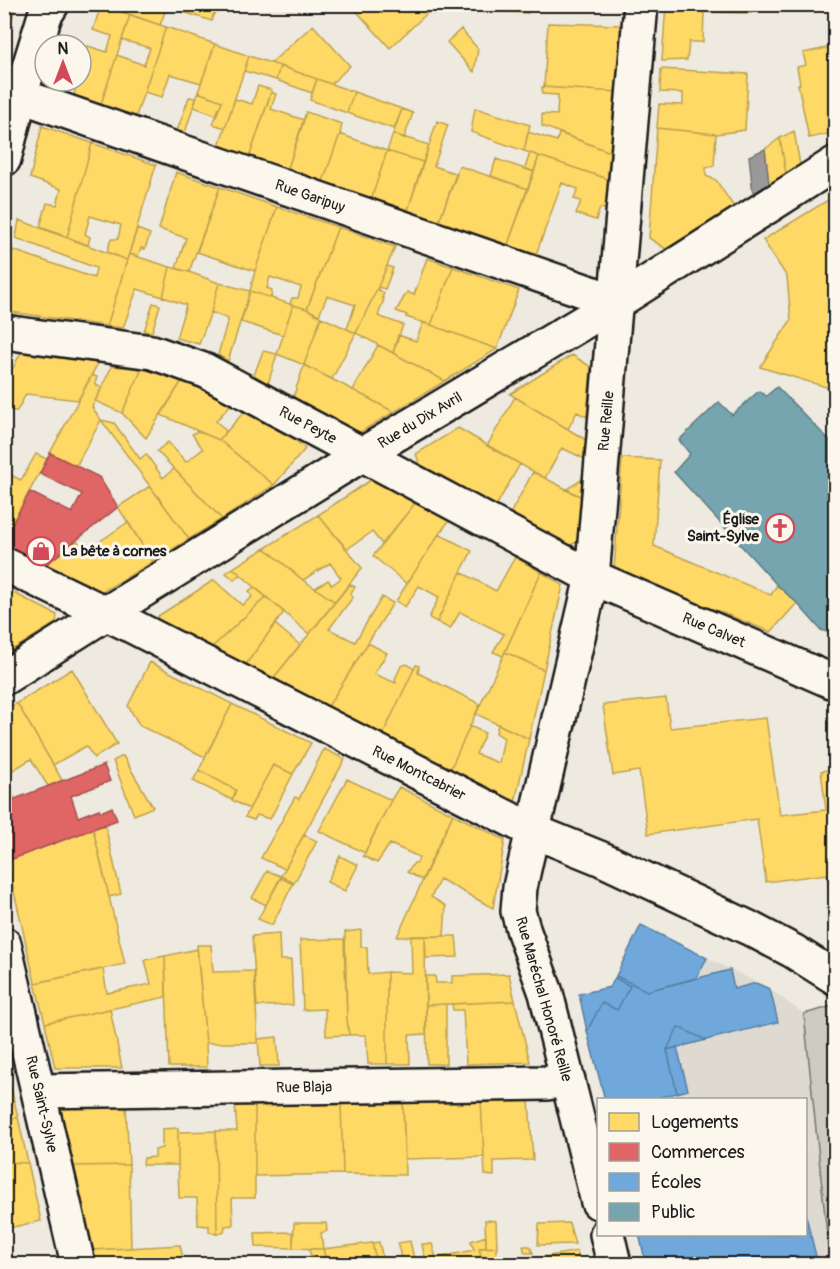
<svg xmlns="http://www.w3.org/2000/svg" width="840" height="1269" font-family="Pangolin,sans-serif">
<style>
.built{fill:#dedad1}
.green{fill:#ceccc2;stroke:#75746f;stroke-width:1.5}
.homes{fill:#ffd966;stroke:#bba050;stroke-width:1.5}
.shops{fill:#e06666;stroke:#a55050;stroke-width:1.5}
.schools{fill:#6fa8dc;stroke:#567ea2;stroke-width:1.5}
.public{fill:#76a5af;stroke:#5b7c83;stroke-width:1.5}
.industry{fill:#999;stroke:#747474;stroke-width:1.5}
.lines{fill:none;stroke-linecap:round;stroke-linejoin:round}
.street-casing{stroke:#1c1c1c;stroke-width:38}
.street{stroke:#fbf7ec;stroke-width:33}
.labels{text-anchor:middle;stroke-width:6;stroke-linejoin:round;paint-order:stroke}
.street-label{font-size:15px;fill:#1c1c1c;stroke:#fbf7ec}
.poi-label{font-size:15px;font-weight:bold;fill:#1c1c1c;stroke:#fbf7ec;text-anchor:end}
</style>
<rect width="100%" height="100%" fill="#eeeadf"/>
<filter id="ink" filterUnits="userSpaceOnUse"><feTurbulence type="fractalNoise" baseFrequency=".0167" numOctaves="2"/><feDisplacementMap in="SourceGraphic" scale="12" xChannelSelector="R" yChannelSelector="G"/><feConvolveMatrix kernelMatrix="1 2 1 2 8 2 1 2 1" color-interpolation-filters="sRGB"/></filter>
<g filter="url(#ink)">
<path class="built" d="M641 925 770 989 804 1014 830 1264H646L639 1235 806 1234V1100L605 1099 579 994 610 987Z"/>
<path class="green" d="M833 1006 836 1013V1264H830L804 1014Z"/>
<path class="homes" d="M4 4H16L4 48Z
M100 4H168L160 25Z
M168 4H217L212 21 167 7Z
M217 4H227L213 16Z
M350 4H437L390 48Z
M485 4H529L528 13 485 11Z
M666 4H772L771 8 751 7V13L704 12 703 42H689L687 60 662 61Z
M101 5 130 15 100 107 73 98 78 81H81V70L88 46 107 52 112 36 93 30Z
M130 15 166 27 135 119 100 107 117 55 144 65 150 48 122 40Z
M548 23 622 25 617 92 544 87Z
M313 25 350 66 331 84 271 63Z
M166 27 215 44 201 83 170 74 162 97 144 92Z
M461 29 478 49 474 72 447 42Z
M215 44 249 56 225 128 213 124 222 101 198 92Z
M836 46V124L827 126 828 134 809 138 798 84H800L797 67 806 65 803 53Z
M249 56 280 66 276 80 244 71Z
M280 66 317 79 312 93 276 80Z
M661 69 748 74 745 130 716 134 657 128 659 104 683 105V93L660 92Z
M317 79 354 92 347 113 310 100Z
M258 86 272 90 249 158 218 148 235 99 252 104Z
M542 87 617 92 613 153 542 126V114L557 115 558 95 542 94Z
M198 92 222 101 216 115 194 107Z
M271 92 276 94 271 109 304 120 287 171 249 158Z
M354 92 402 109 394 129 347 113Z
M189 97 196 98 184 136 176 134Z
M475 108 530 125 524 151 471 132Z
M402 109 413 113 404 138 393 134Z
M306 112 342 124 340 134 322 184 287 171Z
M437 121 448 125 434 166 457 174 438 224 407 213Z
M42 126 92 143 67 237 40 227 47 203 57 205 61 189 30 178Z
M657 128 716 134 714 166 706 168V176L716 180 734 207 666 249 649 238Z
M794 131 800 165 786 174 780 138Z
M528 132 557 141 559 133 613 153 611 180 524 151Z
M340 134 387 151 371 200 322 184Z
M393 134 429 145 423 162 387 151Z
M780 138 786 174 769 184 765 149Z
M92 143 156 165 127 260 107 252 111 239H118L121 225 90 216 85 234 90 237 88 245 67 237Z
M387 151 423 162 407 213 371 200Z
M530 153 539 156 534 172 525 168Z
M539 156 611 180 609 210 600 208 596 220 576 214 581 201 574 199 578 189 562 183 535 257 507 247Z
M496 159 534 172 528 189 491 176Z
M459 166 528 189 507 247 438 224Z
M176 172 220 187 189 272 176 268 186 238 159 229Z
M220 187 277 207 255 271 197 252Z
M836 195V390L760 367 791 320 787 277 763 240Z
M277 207 338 227 307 309 290 304 292 298H298L301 287 270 277 267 288 272 290 271 298 250 291 255 271Z
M19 220 127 260 107 326 4 311V283L13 250 94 278 96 268 16 238Z
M338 227 395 247 378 287 356 333 347 329 355 305 327 296 319 315 307 309Z
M137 229 150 234 145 249 141 248 138 256 129 254Z
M129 254 170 267 163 297 137 289 123 328 107 326Z
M427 258 453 267 431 325 406 317 407 315 396 311 407 292 414 295Z
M387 266 393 268 385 289 378 287Z
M170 267 189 272 219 283 211 312 199 344 176 338 186 305 163 297Z
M453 267 519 290 497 349 431 325Z
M219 283 250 291 228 361 218 355 228 319 211 312Z
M377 289 384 293 382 298 384 299 378 316 403 325 393 353 356 333Z
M250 291 293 305 283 335 241 322Z
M153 303 160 305 152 332 144 331Z
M293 305 307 309 321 317 304 365 277 354Z
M321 317 356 333 332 379 304 365Z
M423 323 431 325 497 349 445 381 393 353 398 335 416 341Z
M378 345 393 353 445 381 394 412 353 390Z
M263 351 277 354 268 384 254 375Z
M21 352 60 358 98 363 78 400 26 394 17 411 4 410V386Z
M572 355 591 367 587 417 577 412 568 429 510 394Z
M304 365 353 390 394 412 357 434 293 398Z
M112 366 142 369 122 413 95 401Z
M142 369 183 379 146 438 122 413Z
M92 375 97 377 95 384 102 388 92 407 101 420 76 466 50 453Z
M183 379 231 404 216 421 226 431 219 440 161 415Z
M515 397 586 440 585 459 562 448 545 478 487 446Z
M244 412 293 438 305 449 274 485 219 440Z
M101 420 114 423 140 459 146 454 163 478 174 469 222 519 189 539Z
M458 428 520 464 496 506 420 465 416 454Z
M198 431 219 440 274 485 222 519 157 451 168 442 186 462 203 449 192 434Z
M36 454 47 459 4 538V472L21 480Z
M622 458 660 460 654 546 771 595 777 585 797 603 771 632 614 570Z
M533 472 582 497 580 541 568 546 510 514Z
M374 478 416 502 382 544 372 532 347 549 318 515Z
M584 478 582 497 566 490Z
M150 486 189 539 153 562 118 507Z
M416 502 449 521 439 534 407 584 373 556Z
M318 515 362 568 335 602 315 588 328 580 332 585 341 578 330 563 303 580 265 548Z
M128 522 153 562 100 593 44 566 77 541 86 551Z
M439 534 472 551 461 572 437 622 429 618 439 597 419 586 405 607 396 601Z
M265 548 303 580 335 602 309 634 233 568Z
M515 557 541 572 503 656 493 652 504 634 460 612 450 629 437 622 461 572 496 591Z
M233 568 240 574 234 580 226 573Z
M541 572 563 585 544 670 505 652Z
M214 580 242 605 252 597 249 591 254 587 266 597 209 650 156 623 158 616Z
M350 584 355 587 350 594 353 597 329 629 355 642 382 597 393 603 327 708 271 681Z
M4 588 57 615 56 623 4 655Z
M266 597 284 612 244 667 209 650Z
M275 624 300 645 271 681 244 667Z
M368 643 387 653 374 674 396 683 395 679 401 666 407 664 414 669 382 736 327 708Z
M505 652 544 670 529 739 476 714Z
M150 662 232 704 205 757 140 726 128 706Z
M416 665 419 666 418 673 480 704 450 770 382 736Z
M72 669 117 744 94 758 86 746 53 765 17 703Z
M666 698 670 728 766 718 780 815 826 810 821 771 836 769V910L832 911 827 874 766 882 757 819 648 834 639 771 613 775 603 705Z
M17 703 62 780 48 786 31 759 8 773 14 799 4 803V710Z
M232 704 311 743 293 774 273 765 249 809 232 800 236 790 199 770Z
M498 724 529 739 515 802 450 770 470 726 485 733 476 754 499 763 504 738 496 733Z
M324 749 345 759 285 869 261 858 295 797 299 799Z
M123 756 153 807 134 815 113 761Z
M273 765 293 774 270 819 257 815 254 820 245 817Z
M199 770 236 790 232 800 193 781Z
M347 779 391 800 365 853 319 831Z
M399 787 453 814 422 880 407 872 414 863H417L419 857 390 844 377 863 363 856 391 800Z
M453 814 505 840 493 908 440 879 431 897 446 906 444 936 397 937Z
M105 825 121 894 109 897 93 829Z
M93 829 125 964 35 983 7 861Z
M304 835 317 841 294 883 281 876Z
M340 856 358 865 345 891 327 882Z
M267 871 281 876 266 905 252 898Z
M281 878 293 884 272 925 258 919Z
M361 930V947H367L368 974 387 972V1064H368L366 1035H349L347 1019 345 932Z
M279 934 280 960H291L293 1005 257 1006 252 936Z
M411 936H425L426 1034 409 1035 410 1064H387V972L412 973Z
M425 936H456L458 957 426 958Z
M344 939 347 1019 349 1035 326 1036 325 1009 303 1010 300 940Z
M197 945H211L213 972 254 971 258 1043H206Z
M197 949 206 1043 207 1067H169L165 956Z
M165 956 166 997 45 1023 35 983 103 969 107 993 151 984 145 960Z
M509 974 515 1001 426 1005V976H435L436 983H452V976Z
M515 1001 530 1062 466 1064 463 1010H453L452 1004Z
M446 1004V1064H427L426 1005Z
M110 1009 122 1068H55L45 1023Z
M277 1037 279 1066H260L258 1039Z
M8 1076 18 1117 4 1120V1077Z
M529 1100 533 1160 494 1161V1176L485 1175 481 1101Z
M481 1101 484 1157 405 1159 403 1102Z
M341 1102H403L405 1175 343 1174Z
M341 1102 343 1174 255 1176V1103Z
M255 1103V1198H232L233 1225 225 1226 224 1232 217 1234 216 1131H237L235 1104Z
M126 1105 129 1165 74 1166 60 1106Z
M18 1117 28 1163 4 1162V1120Z
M178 1128V1165H143L144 1158 155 1157V1150L162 1148V1129Z
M216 1131 217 1234 209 1232V1226L198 1225 197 1198H179L178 1165V1132Z
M4 1162 28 1163 41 1221 4 1229Z
M129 1165 131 1248 93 1250 74 1166Z
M485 1220 496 1221 497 1247 486 1248Z
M294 1223H326L327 1231 321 1233 323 1249 293 1248Z
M569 1223 575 1244 538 1245 539 1224Z
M293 1232V1248L256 1247 255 1233Z
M486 1236V1248H479L483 1264H426L422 1244H432L436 1258 474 1250 471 1241Z
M410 1241 415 1263 425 1261 426 1264H402L398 1243Z
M379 1242 383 1259 376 1260 372 1243Z
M372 1243 377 1264H327L323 1249Z
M180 1245 184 1264H96L93 1250Z
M523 1246H530L533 1253H525Z
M496 1247 497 1264H483L479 1248Z
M309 1249H323L327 1264H307L306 1259 311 1257Z
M577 1251 580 1264H527L526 1260Z
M526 1260 527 1264H499Z"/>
<path class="shops" d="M50 453 99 477 118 507 44 566 4 547V538L30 492 72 513 82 494 40 474Z
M104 765 110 781 71 796 78 817 99 809 101 812 112 807 117 820 7 861 4 851V803Z"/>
<path class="schools" d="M641 925 707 958 696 978 647 991 616 976Z
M730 970 734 989 756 983 770 989 778 1022 706 1040 678 1027 667 1050 677 1093 657 1098 658 1100H605L587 1031 602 1003 617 1010 630 986 615 978 616 976 647 991Z
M615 978 630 986 617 1010 602 1003 587 1031 579 994 610 987Z
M678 1027 706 1040 667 1050Z
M677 1047 688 1090 677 1093 667 1050Z
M806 1216 818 1264H646L639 1234H691L692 1238 701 1234H806Z"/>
<path class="public" d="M777 387 836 447V635L821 630 797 603 777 585 674 472 690 454 679 440 719 402 732 415 759 391 766 396Z"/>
<path class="industry" d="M765 149 769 184 753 194 749 156Z"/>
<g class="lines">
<g class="street-casing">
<path id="street" d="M4 90 617 302
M4 159 20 96 45 15 52 4
M4 332 152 352 206 371 592 577 836 683
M4 564 128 624 533 831 602 859 749 928 793 951 836 978
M4 678 105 614 363 454 617 302 836 163
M4 944 78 1264
M39 1091 547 1083 568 1080
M598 1202 546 993 524 932 518 911 520 887 526 860 592 577 641 4
M607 1234 614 1264"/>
</g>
<use href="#street" class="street"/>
</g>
</g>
<defs>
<g id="church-ring" transform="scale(1.5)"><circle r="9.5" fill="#fbf7ec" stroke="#d1495b" stroke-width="1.5"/><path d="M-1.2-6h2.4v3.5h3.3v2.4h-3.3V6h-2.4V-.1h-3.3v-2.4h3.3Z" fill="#d1495b"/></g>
<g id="shop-ring" transform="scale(1.5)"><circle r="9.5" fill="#fbf7ec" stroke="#d1495b" stroke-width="1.5"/><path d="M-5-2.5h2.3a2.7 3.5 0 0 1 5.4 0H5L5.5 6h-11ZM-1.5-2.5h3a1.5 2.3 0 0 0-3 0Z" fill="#d1495b"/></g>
</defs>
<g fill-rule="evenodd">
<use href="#church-ring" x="780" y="528"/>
<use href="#shop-ring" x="41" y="551"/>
</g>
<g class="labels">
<g class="street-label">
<text transform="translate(310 196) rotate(19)" y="5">Rue Garipuy</text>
<text transform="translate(420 420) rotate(-31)" y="5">Rue du Dix Avril</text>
<text transform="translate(606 421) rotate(-85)" y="5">Rue Reille</text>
<text transform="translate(308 425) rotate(28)" y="5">Rue Peyte</text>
<text transform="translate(714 630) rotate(23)" y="5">Rue Calvet</text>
<text transform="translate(419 773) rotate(27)" y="5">Rue Montcabrier</text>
<text transform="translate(544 999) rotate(74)" y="5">Rue Maréchal Honoré Reille</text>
<text transform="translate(304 1087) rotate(-1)" y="5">Rue Blaja</text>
<text transform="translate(42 1104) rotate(77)" y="5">Rue Saint-Sylve</text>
</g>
<g class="poi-label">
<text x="759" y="524">Église<tspan x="759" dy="17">Saint-Sylve</tspan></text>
<text x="62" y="556" text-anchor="start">La bête à cornes</text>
</g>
</g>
<rect width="840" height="1269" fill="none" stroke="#fbf7ec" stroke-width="24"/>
<rect x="12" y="12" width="816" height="1245" fill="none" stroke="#1c1c1c" stroke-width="2" filter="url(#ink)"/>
<rect x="597" y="1098" width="210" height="138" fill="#fbf7ec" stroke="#a29f99" stroke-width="1.5"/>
<rect x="609" y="1113" width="30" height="18" fill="#ffd966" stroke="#a29f99" stroke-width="1.5"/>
<text x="651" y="1128" font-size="18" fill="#1c1c1c">Logements</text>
<rect x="609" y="1143" width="30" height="18" fill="#e06666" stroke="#a29f99" stroke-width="1.5"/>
<text x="651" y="1158" font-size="18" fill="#1c1c1c">Commerces</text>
<rect x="609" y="1173" width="30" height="18" fill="#6fa8dc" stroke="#a29f99" stroke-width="1.5"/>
<text x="651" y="1188" font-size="18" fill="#1c1c1c">Écoles</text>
<rect x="609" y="1203" width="30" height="18" fill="#76a5af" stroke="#a29f99" stroke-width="1.5"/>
<text x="651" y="1218" font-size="18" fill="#1c1c1c">Public</text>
<g transform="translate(63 63)"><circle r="28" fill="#fbf7ec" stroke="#a29f99" stroke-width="1.5"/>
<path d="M0-4.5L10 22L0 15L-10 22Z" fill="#d1495b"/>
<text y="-9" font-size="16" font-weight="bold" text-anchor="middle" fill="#1c1c1c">N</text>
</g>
</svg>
